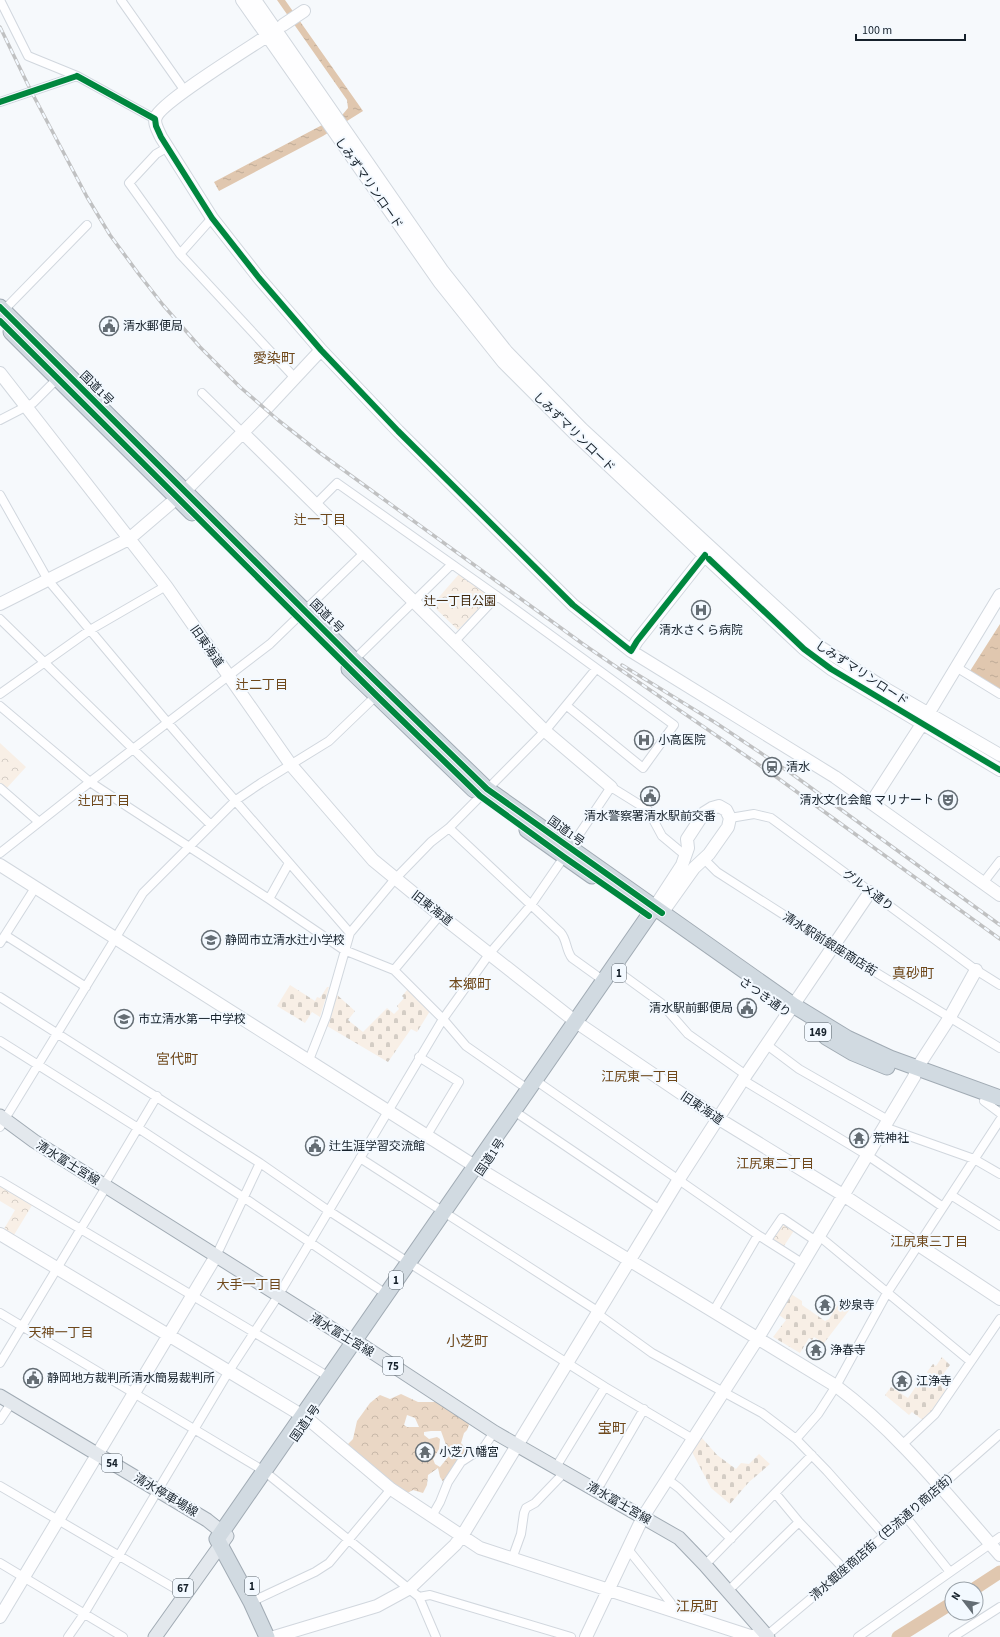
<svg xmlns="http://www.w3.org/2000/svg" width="1000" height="1637" font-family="'Source Sans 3','Noto Sans JP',sans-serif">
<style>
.forest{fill:url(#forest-crowns);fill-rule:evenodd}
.cemetery{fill:url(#cemetery-stones)}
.park{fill:url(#park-crowns)}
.water{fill:url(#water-ripples)}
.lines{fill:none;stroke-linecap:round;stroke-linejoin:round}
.river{stroke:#e0c7af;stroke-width:13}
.street-casing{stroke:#d1d7de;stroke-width:10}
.secondary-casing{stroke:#d1d7de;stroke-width:14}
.primary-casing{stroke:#a1abb4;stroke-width:15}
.highway-casing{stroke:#a1abb4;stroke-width:17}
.street{stroke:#fefeff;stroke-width:8}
.secondary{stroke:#fefeff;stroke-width:12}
.primary{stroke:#e3e8ed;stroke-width:13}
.highway{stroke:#d1dae1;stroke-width:15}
.rail-casing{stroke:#c0c1c2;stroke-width:3.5}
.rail{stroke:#f3f9ff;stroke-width:2;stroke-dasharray:6;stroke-linecap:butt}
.cycleway-casing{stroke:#f3f9ff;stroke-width:8}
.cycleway{stroke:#00873e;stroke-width:6}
.labels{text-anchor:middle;stroke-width:4;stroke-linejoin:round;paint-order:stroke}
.shield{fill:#f3f9ff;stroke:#58626b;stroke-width:1}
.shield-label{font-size:11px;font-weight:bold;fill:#16212b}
.street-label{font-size:12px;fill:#16212b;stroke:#f3f9ff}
.poi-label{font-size:12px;fill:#16212b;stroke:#f3f9ff;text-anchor:start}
.park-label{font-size:12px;fill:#3d2306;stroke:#f3f9ff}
.neighbourhood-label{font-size:13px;fill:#6f481b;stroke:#f3f9ff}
.quarter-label{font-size:14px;fill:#6f481b;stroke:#f3f9ff}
</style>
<defs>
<pattern id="forest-crowns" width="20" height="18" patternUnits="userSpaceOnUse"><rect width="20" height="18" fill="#ead7c5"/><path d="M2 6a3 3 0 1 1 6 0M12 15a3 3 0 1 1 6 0" fill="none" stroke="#c8b8a9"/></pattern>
<pattern id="cemetery-stones" width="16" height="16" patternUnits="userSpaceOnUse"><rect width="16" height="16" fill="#f8efe6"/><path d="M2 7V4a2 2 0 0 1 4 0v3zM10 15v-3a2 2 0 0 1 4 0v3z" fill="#d4cdc5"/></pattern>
<pattern id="park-crowns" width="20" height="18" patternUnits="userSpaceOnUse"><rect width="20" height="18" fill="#f8efe6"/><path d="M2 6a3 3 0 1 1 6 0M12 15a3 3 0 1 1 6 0" fill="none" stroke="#d4cdc5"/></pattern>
<pattern id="water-ripples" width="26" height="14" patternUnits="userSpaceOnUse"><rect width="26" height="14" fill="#e0c7af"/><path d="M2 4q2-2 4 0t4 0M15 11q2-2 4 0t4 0" fill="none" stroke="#bfab97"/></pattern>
</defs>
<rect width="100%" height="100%" fill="#f6f9fc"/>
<path class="forest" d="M401 1394 418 1402H439L467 1421 469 1425 467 1430 464 1433 461 1443 470 1454 444 1483 440 1477 438 1468 428 1475 427 1485 423 1493 413 1490 402 1496 345 1449 348 1444 353 1439 357 1421 370 1403 380 1395 390 1399ZM407 1415 415 1418 419 1427H407L404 1425ZM431 1431H441L446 1445 445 1450 449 1456 440 1467 435 1464 433 1459 439 1449 440 1439 437 1437 429 1439 424 1435V1432Z"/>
<path class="cemetery" d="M290 985 315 1001 317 997 320 998 327 987H329L320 1017 312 1012 305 1023 277 1006Z
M408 989 430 1011 417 1032 411 1029 388 1062 327 1026 336 994 355 1011 348 1020 363 1032 387 1008 394 1014 399 1009 397 1006 404 998 402 996Z
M791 1294 802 1301V1305L825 1321 829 1319 843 1297 854 1304 824 1343 814 1337 812 1340 809 1338 800 1353 773 1337 786 1320 779 1315Z
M942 1357 950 1365 944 1373 948 1377 941 1387 947 1391 940 1402 924 1421 912 1412 909 1415 885 1395 891 1387 908 1398 921 1379 923 1381 929 1375 927 1372 933 1364 936 1366Z
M701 1437 717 1455 736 1469 741 1463 749 1464 759 1454 770 1464 749 1482 730 1504 711 1488 692 1452Z"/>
<path class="park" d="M460 573 490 594 489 598 458 630 432 605Z
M0 743 26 767 5 790 0 785Z
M0 1183 34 1202 14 1235 4 1229 15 1210 0 1201Z
M782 1221 795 1229 784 1246 771 1238Z"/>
<path class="water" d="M277 0H285L363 111 323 136 219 191 214 182 343 114 348 108 347 100Z
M1000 624V690L970 671Z"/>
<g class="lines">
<path class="river" d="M974 1589 1000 1572
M898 1637 952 1603"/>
<g class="street-casing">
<path id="street" d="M0 0 28 56 77 76 155 119
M121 0 185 91
M0 102 77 76
M168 147 156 154 129 183 180 254 295 378
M180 254 212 218
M2 312 87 225
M202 393 243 433
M0 420 33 403 60 376
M0 495 48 580 168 723 350 933
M316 504 337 483 497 596 674 725 643 768 567 706
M0 619 211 825
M454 642 497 596
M354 660 451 565
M956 667 1000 694
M0 694 90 630 166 586
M0 706 90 782 102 790 269 899 344 950 394 970 443 1019 466 1046 529 1090
M0 788 39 822
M730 818 754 814 771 818 976 970 1000 985
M449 828 561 933C567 940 566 951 572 958L604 981
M570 848 611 787 648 810 662 836 686 856
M0 853 90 782 270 644 365 552
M704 859 717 872 834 947 1000 1048
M983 883 1000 861
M269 899 289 863
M5 935 86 987
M0 943 35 888
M613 968 661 1003 688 1034 746 1075
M394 970 440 915
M0 997 260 1163 329 1211 414 1266 605 1387 693 1439
M0 1041 138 1128 243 1197 386 1294
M767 1045 799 1069 888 1120
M419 1057 459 1082 427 1135
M309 1060 326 1017 350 933 395 879 431 842 449 828 545 731 596 669
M535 1080 758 1235 802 1263
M743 1080 867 1155 943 1207
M984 1101 1000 1113
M514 1111 660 1210
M0 1127 143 893 236 800 261 783 329 741 379 693
M884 1127 974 1159 1000 1174
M360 1158 599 1312
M0 1181 329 1377
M104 1185 157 1096
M951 1195 1000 1226
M819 1236 970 1361
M767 1240 782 1218 816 1241
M216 1256 260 1163
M713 1312 758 1235
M0 1313 264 1471 419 1597 436 1637
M598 1314 652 1353 762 1413 796 1439 827 1471 884 1535
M0 1363 106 1187
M0 1420 8 1408
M796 1439 818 1414 836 1386 887 1293 1000 1120
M902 1445 935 1414 1000 1319
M556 1467 605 1387
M667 1479 679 1488 731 1539
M0 1486 181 1592
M597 1490 644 1409
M775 1493 799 1522 845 1570
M432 1516 440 1502 448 1482 461 1462 484 1447 494 1432
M906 1517 950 1572
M627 1548 671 1603 673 1611
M512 1559 521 1534 524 1513 526 1508 535 1503 560 1477 563 1472
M0 1563 123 1637
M705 1565 812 1455
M728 1591 799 1522
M419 1597 430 1595 571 1637
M251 1602 315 1572 329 1563 391 1489
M68 1637 84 1614 229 1371 278 1296 443 1019 490 953 531 905 564 857
M765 1637 845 1570 1000 1434
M858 1637 1000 1537
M953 1637 1000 1607"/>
</g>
<g class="secondary-casing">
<path id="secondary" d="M242 0 440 283 503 362 576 435 804 649 831 669 1000 770
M255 0 442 270 507 352 582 429 817 645 886 689 1000 755
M283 25 304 11
M276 30C256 44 162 101 156 117 153 123 159 132 161 137L212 218 259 278 321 350 398 431 573 605 631 651 835 777 1000 895
M0 373 166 586 291 765 373 860 440 915 576 1022 719 1119 843 1195 1000 1299
M243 433 545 731 611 787
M0 604 129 539 185 491 265 410 321 350
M631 651 637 641 705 555
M871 803 922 724 1000 595
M0 865 481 1170 836 1386C899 1433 948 1496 1000 1555
M654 908 682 865 688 848 687 839 704 813 712 808 719 806 726 810 730 818 728 827 709 854 694 868 662 913
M0 1234 308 1419 391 1489 480 1548 750 1636 767 1635
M0 1617 216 1256
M274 1637 377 1606 410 1588 455 1545 462 1536 679 1179 746 1075 870 892
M586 1637 643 1517 758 1338 914 1077 917 1068 950 1017 976 970"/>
</g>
<g class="primary-casing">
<path id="primary" d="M0 1116 34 1141 353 1342 360 1344 494 1432 679 1538 705 1565 768 1637
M0 1396 207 1520 227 1536 155 1637"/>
</g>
<g class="highway-casing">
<path id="highway" d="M0 307 354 660 487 789 793 1005 847 1038 890 1058 1000 1098
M11 332 192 513
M349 669 474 790
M527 830 592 876
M826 1037 853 1053 887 1067
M267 1637 251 1602 217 1539 654 908"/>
</g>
<use href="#street" class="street"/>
<use href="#secondary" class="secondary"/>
<use href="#primary" class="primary"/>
<use href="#highway" class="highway"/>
<g class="rail-casing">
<path id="rail" d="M0 27 31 91 87 197 110 235 138 273 163 305 200 347 240 387 278 420 320 453 583 644 768 771 1000 939
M622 665 716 723 792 774 1000 925"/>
</g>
<use href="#rail" class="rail"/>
<g class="cycleway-casing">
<path id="cycleway" d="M77 76 155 119 156 126 161 137 212 218 259 278 321 350 398 431 573 605 631 651 637 641 705 555
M0 102 77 76
M0 307 354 660 487 789 662 913
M0 321 377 696 480 796 564 857 649 916
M709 559 804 649 831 669 1000 770"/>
</g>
<use href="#cycleway" class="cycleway"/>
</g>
<defs>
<g id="civic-ring" transform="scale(1)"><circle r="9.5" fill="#f3f9ff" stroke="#646d74" stroke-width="1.5"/><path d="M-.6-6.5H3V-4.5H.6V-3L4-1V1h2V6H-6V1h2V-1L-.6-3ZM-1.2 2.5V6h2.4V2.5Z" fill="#646d74"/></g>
<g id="hospital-ring" transform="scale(1)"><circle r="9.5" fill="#f3f9ff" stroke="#646d74" stroke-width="1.5"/><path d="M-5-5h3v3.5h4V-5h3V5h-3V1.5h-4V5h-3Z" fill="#646d74"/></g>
<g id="station-ring" transform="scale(1)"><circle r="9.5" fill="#f3f9ff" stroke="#646d74" stroke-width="1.5"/><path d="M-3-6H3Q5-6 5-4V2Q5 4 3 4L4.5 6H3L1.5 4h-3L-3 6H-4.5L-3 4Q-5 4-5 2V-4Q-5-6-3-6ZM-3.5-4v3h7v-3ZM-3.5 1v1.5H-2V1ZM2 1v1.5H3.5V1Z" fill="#646d74"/></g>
<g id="theatre-ring" transform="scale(1)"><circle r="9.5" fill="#f3f9ff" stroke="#646d74" stroke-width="1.5"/><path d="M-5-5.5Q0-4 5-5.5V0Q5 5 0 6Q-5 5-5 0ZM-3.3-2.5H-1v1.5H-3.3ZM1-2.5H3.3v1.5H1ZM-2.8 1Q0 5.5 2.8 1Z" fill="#646d74"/></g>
<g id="school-ring" transform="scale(1)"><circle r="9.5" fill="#f3f9ff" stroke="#646d74" stroke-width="1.5"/><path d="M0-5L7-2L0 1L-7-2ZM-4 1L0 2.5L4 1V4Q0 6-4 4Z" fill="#646d74"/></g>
<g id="temple-ring" transform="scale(1)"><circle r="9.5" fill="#f3f9ff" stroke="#646d74" stroke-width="1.5"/><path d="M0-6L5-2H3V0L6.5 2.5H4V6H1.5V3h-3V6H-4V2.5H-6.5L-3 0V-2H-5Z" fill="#646d74"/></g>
</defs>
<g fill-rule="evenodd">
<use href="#civic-ring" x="109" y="326"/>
<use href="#hospital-ring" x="701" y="610"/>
<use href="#hospital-ring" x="644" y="740"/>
<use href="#station-ring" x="772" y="767"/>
<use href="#civic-ring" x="650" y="796"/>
<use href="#theatre-ring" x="948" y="800"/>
<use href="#school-ring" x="211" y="940"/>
<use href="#civic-ring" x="747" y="1008"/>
<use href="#school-ring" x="124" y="1019"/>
<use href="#temple-ring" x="859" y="1138"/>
<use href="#civic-ring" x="315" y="1146"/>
<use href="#temple-ring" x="825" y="1305"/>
<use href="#temple-ring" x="816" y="1350"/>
<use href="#civic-ring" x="33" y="1378"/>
<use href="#temple-ring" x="902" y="1381"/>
<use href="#temple-ring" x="425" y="1452"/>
</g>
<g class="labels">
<g class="shield">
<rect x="612" y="964" width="14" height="18" rx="3"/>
<rect x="805" y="1023" width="26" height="18" rx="3"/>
<rect x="389" y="1271" width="14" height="18" rx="3"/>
<rect x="383" y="1357" width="20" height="18" rx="3"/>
<rect x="102" y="1454" width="20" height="18" rx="3"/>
<rect x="245" y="1577" width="14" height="18" rx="3"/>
<rect x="173" y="1579" width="20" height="18" rx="3"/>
</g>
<g class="shield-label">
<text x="619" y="977">1</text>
<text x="818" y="1036">149</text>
<text x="396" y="1284">1</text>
<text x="393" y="1370">75</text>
<text x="112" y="1467">54</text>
<text x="252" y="1590">1</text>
<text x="183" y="1592">67</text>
</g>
<g class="street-label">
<text transform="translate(369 183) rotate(55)" y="4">しみずマリンロード</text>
<text transform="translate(97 388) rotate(45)" y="4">国道1号</text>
<text transform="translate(574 432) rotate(44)" y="4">しみずマリンロード</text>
<text transform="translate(327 616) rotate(45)" y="4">国道1号</text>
<text transform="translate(207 646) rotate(55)" y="4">旧東海道</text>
<text transform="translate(862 673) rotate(33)" y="4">しみずマリンロード</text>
<text transform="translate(566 831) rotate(36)" y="4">国道1号</text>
<text transform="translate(868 890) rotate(37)" y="4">グルメ通り</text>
<text transform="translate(432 908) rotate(38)" y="4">旧東海道</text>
<text transform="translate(830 944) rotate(32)" y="4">清水駅前銀座商店街</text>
<text transform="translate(765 997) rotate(35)" y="4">さつき通り</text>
<text transform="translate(702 1108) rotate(34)" y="4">旧東海道</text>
<text transform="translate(490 1157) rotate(-56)" y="4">国道1号</text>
<text transform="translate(68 1163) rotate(32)" y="4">清水富士宮線</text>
<text transform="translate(342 1335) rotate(31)" y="4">清水富士宮線</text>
<text transform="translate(305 1423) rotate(-55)" y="4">国道1号</text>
<text transform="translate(166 1495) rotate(31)" y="4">清水停車場線</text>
<text transform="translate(619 1503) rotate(30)" y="4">清水富士宮線</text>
<text transform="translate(884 1535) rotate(-41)" y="4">清水銀座商店街（巴流通り商店街）</text>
</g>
<g class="poi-label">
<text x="123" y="330">清水郵便局</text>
<text x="701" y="634" text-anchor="middle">清水さくら病院</text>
<text x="658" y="744">小高医院</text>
<text x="786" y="771">清水</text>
<text x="934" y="804" text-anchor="end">清水文化会館 マリナート</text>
<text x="650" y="820" text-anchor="middle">清水警察署清水駅前交番</text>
<text x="225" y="944">静岡市立清水辻小学校</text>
<text x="733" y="1012" text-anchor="end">清水駅前郵便局</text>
<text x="138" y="1023">市立清水第一中学校</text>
<text x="873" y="1142">荒神社</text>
<text x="329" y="1150">辻生涯学習交流館</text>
<text x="839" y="1309">妙泉寺</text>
<text x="830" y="1354">浄春寺</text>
<text x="47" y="1382">静岡地方裁判所清水簡易裁判所</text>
<text x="916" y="1385">江浄寺</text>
<text x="439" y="1456">小芝八幡宮</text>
</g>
<g class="park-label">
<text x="460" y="605">辻一丁目公園</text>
</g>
<g class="neighbourhood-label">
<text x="320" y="524">辻一丁目</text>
<text x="262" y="689">辻二丁目</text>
<text x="104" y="805">辻四丁目</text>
<text x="640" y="1081">江尻東一丁目</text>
<text x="775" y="1168">江尻東二丁目</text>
<text x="929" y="1246">江尻東三丁目</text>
<text x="249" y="1289">大手一丁目</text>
<text x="61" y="1337">天神一丁目</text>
</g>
<g class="quarter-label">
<text x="274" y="363">愛染町</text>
<text x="913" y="978">真砂町</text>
<text x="470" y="989">本郷町</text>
<text x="177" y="1064">宮代町</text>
<text x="467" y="1346">小芝町</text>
<text x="612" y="1433">宝町</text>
<text x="697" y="1611">江尻町</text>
</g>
</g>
<g transform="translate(964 1601) rotate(301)"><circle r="19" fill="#f3f9ff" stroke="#9ba3aa"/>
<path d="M0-3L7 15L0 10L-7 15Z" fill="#646d74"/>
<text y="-6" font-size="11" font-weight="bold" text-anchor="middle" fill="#16212b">N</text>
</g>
<path d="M856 34v6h109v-6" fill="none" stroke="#16212b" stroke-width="2"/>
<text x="862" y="34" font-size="12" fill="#16212b" stroke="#f3f9ff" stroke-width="3" paint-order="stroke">100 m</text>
</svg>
